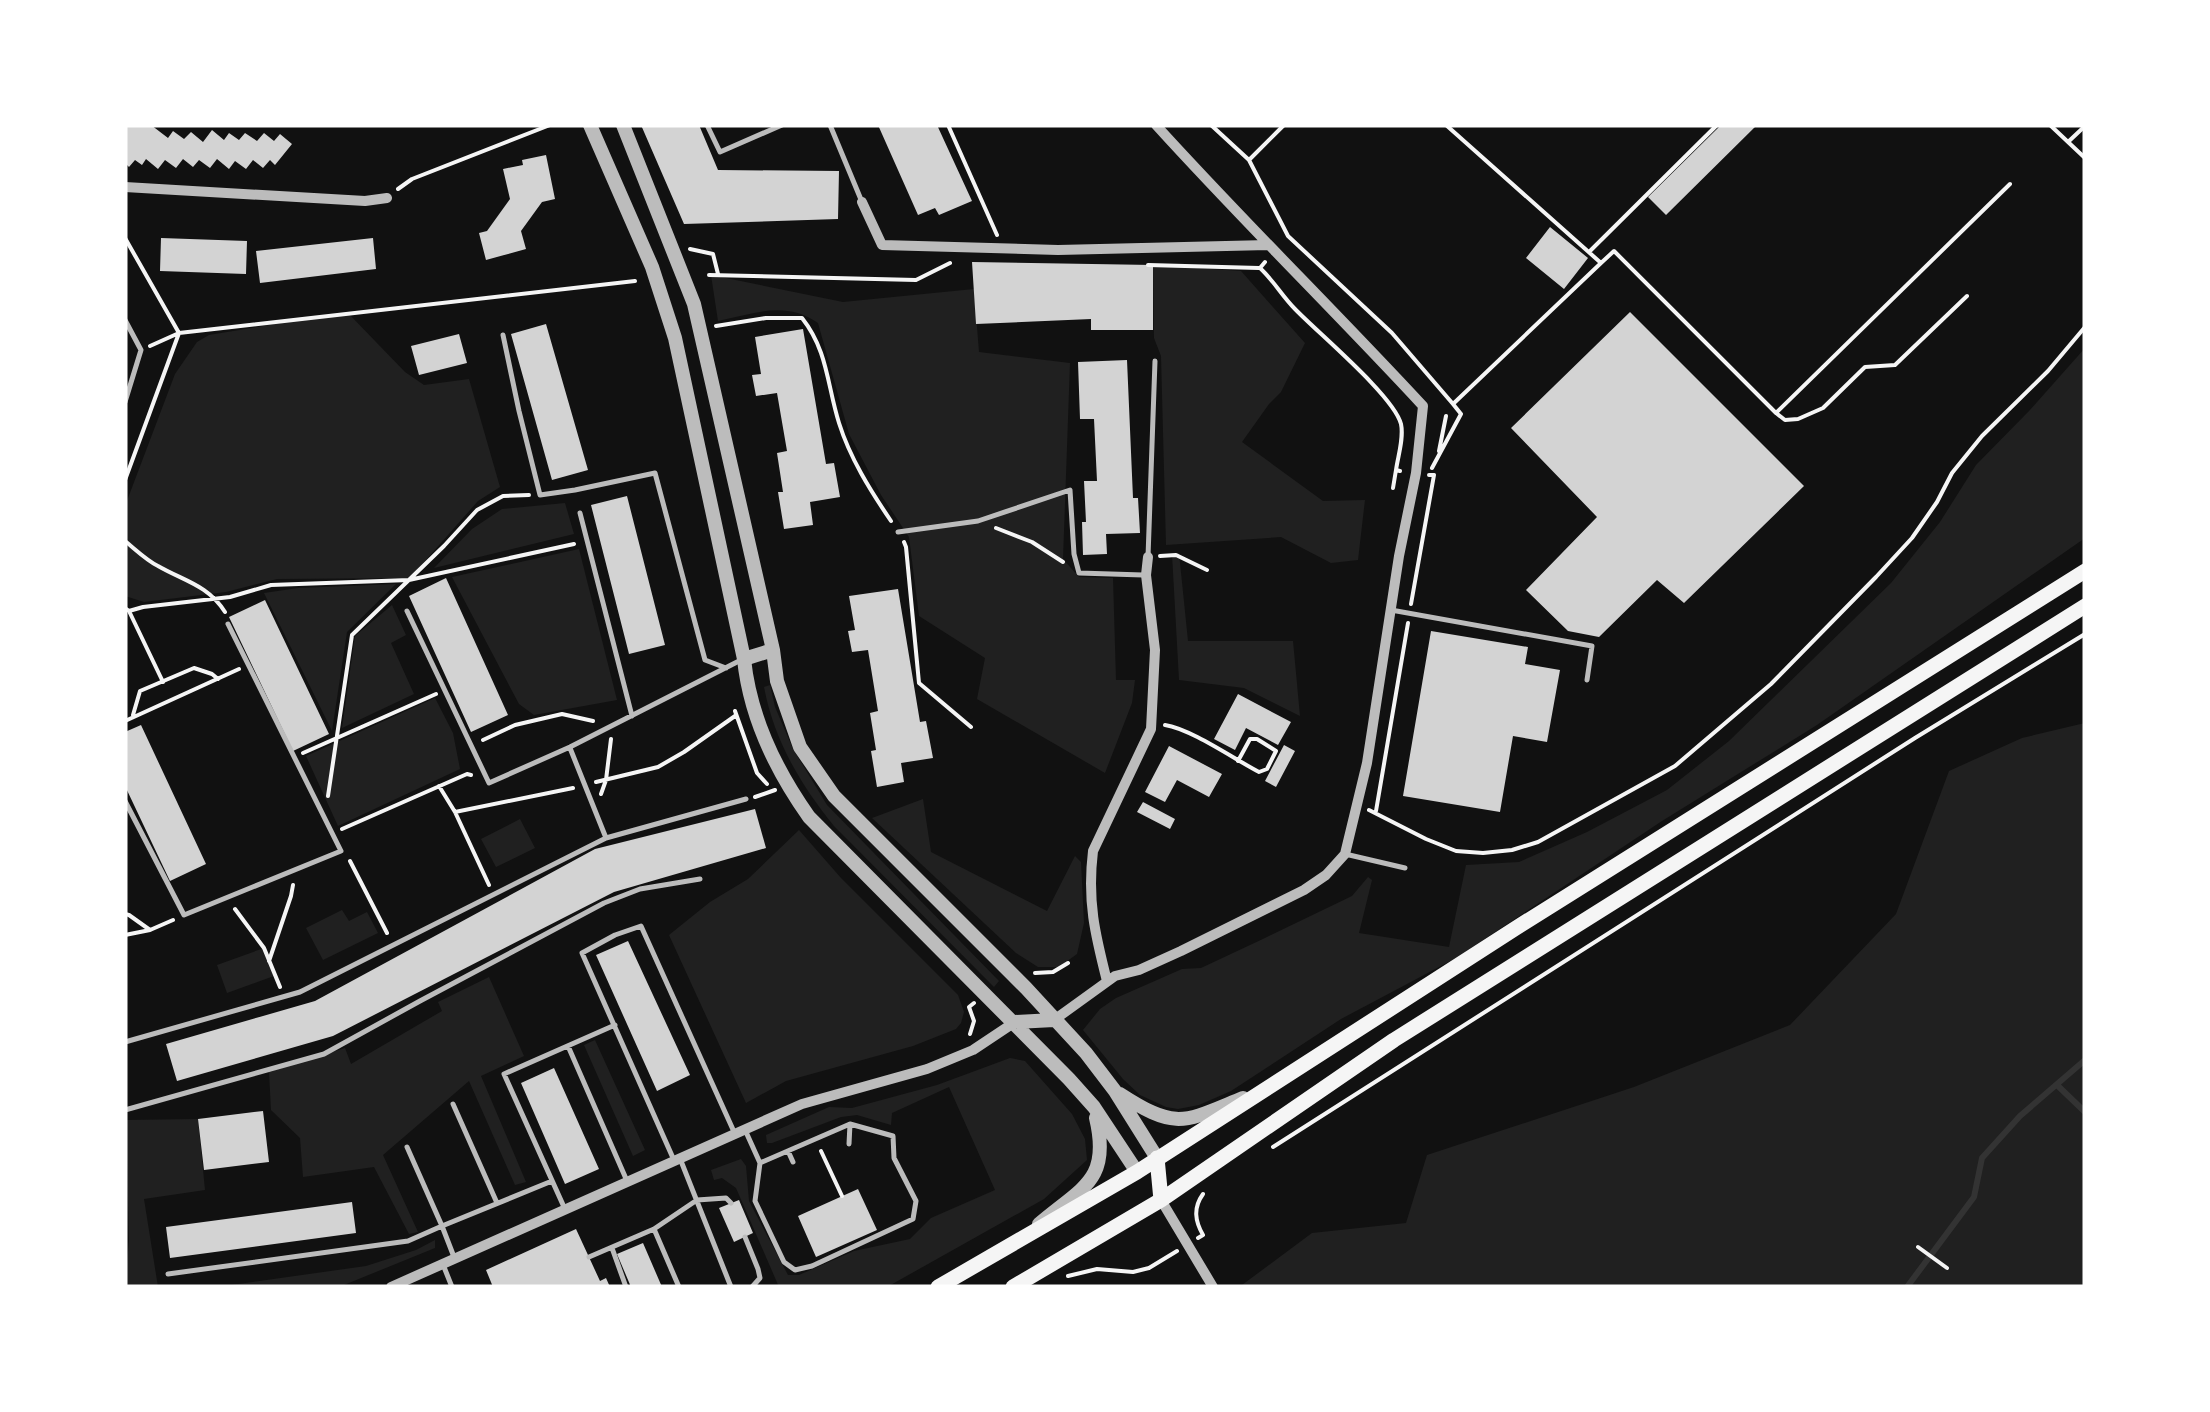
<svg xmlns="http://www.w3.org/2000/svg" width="2210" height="1412" font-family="'Work Sans',sans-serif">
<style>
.green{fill:#202020}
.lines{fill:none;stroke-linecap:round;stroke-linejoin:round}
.stream{stroke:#333;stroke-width:6}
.building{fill:#d3d3d3}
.path{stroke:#f5f5f5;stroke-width:4}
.service{stroke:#bcbcbc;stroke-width:5}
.minor{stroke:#bcbcbc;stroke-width:10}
.tertiary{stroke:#bcbcbc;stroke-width:14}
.secondary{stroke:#f5f5f5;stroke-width:15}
</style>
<rect width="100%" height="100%" fill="#111"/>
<path class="green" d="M1153 265 1241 271 1305 343 1281 392 1269 404 1242 442 1323 501 1365 500 1358 560 1331 563 1281 537 1166 545 1161 356 1154 338Z
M711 275 843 302 974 289 979 352 1070 363 1063 559 1079 577 1113 578 1116 680H1135L1132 703 1105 773 977 699 985 658 919 616 909 537 881 495 849 434 818 323C785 300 754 314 718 321Z
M347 312 405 372 424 385 469 379 500 487 478 501 410 578 277 579 226 592 144 602 125 596V506L175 374 197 342 209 335Z
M2085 348V538L1817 725 1662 821 1456 958 1341 1019 1231 1091 1199 1105 1178 1109 1166 1107 1140 1095 1123 1079 1083 1030 1100 1009 1116 998 1182 969 1201 968 1265 938 1352 896 1368 877 1372 880 1359 933 1449 947 1466 865 1519 862 1587 832 1667 790 1729 741 1891 583 1940 522 1976 465 2029 411Z
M565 503 574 534 434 568 472 529 502 509Z
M579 549 617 700 534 715 519 704 452 577Z
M1179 553 1188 641H1293L1300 716 1244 688 1179 680 1172 554Z
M396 584 347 632 332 731 264 593 298 588Z
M392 605 406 635 391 643 414 694 342 728 355 636Z
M770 685 775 707 793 749 827 805 999 981 994 987 834 826C800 784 774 740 764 687Z
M435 698 453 733 460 769 338 826 306 756Z
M2085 723V1287H1243L1242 1285 1312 1233 1406 1223 1427 1155 1634 1087 1790 1025 1896 914 1949 771 2022 738Z
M923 799 931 852 1047 911 1075 856 1081 862 1084 923 1077 954 1059 967H1038L1016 953 872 818Z
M520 819 535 848 496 867 481 839Z
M799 830 841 878 958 995 964 1012 961 1023 956 1029 913 1046 786 1081 746 1103 669 935 710 902 748 879Z
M342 910 349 921 367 912 378 933 323 960 306 928Z
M264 948 274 976 227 993 217 965Z
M489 977 524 1056 481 1076 526 1182 515 1185 469 1081 383 1155 418 1232 409 1234 374 1167 303 1177 300 1138 271 1110 269 1072 345 1048 351 1064 442 1011 438 1002Z
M595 1040 645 1150 633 1156 584 1045Z
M1010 1058 1025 1061 1072 1114 1085 1139 1087 1160 1044 1199 887 1287H779L736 1188 722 1178 714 1180 711 1170 741 1159 746 1166 749 1201 788 1275H799L854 1251 910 1239 931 1218 995 1190 949 1087 892 1113 891 1125 857 1115 841 1117 772 1143H767L766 1135 829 1107 852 1108 937 1085Z
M198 1119 205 1190 144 1199 158 1287H133L125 1284 129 1241 126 1120Z
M435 1240V1248L339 1287H217L366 1266 416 1250Z"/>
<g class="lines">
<path class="stream" d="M2057 1085 2085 1112
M1907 1287 1974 1197 1982 1158 2020 1116 2085 1060"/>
</g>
<path class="building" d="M125 125H151L168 138 173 131 184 139 191 132 203 142 212 130 224 140 229 133 239 140 245 133 257 141 264 133 274 141 280 134 292 144 275 165 270 160 263 168 253 160 246 169 235 161 229 169 217 159 210 168 199 160 193 167 183 159 176 168 165 160 158 169 146 159 142 165 135 160 129 167 125 163Z
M641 125H699L718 170 839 171 838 219 684 224Z
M878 125H937L972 201 939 215 935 208 918 215Z
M1721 125H1757L1666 215 1648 197Z
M546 155 555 199 542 202 521 231 526 249 486 260 479 233 487 231 510 199 503 169 523 165 522 160Z
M1550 227 1588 258 1564 289 1526 258Z
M161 238 247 241 246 274 160 271Z
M373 238 376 269 260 283 256 251Z
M972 262 1153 265V330H1091V319L976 324Z
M1630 312 1804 486 1684 603 1657 580 1599 637 1568 631 1526 590 1597 517 1511 428Z
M546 324 588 470 552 480 511 334Z
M803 329 826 464 834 463 840 497 810 502 813 525 784 529 778 492H783L777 453 787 451 777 393 756 396 752 375 761 374 755 337Z
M459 334 467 363 419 375 411 346Z
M1127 360 1133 498H1138L1140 533 1106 534 1107 554 1083 555 1082 522H1086L1084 481H1097L1094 419H1080L1078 362Z
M627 496 665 645 629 654 591 505Z
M446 578 508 715 471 732 409 596Z
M898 589 920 722 926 721 933 758 901 763 904 782 877 787 871 751 876 750 870 713 878 711 868 650 852 652 848 631 855 630 849 596Z
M265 600 329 734 293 751 229 617Z
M1431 631 1528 647 1525 664 1560 670 1547 742 1513 736 1500 812 1403 796Z
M1238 694 1291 722 1278 745 1246 728 1235 750 1214 739Z
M141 725 206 864 170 881 125 786V732Z
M1284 745 1295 751 1276 787 1265 781Z
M1169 746 1222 774 1209 797 1177 780 1165 802 1145 792Z
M1143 802 1175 819 1170 829 1137 812Z
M755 809 766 848 614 892 333 1036 177 1081 166 1044 315 1001 595 849Z
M628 941 690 1075 657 1091 596 955Z
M554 1068 599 1169 565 1184 521 1083Z
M263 1111 269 1162 204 1170 198 1119Z
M858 1189 877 1230 816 1257 798 1216Z
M739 1200 753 1233 734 1242 719 1208Z
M352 1202 356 1233 170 1258 166 1227Z
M576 1229 600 1281 606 1278 610 1287H493L486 1270Z
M643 1243 662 1287H631L617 1254Z"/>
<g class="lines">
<path class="path" d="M948 125 997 235
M1211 125 1249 160
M1284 125 1249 160 1288 236 1392 333 1453 404
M2050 125 2085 158
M2068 142 2085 126
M398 189 412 179 550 125
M125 238 179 333 125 480
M690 249 713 254 718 274
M1589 252 1717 125
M1265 262 1260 268C1274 281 1282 296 1295 309 1318 333 1394 396 1401 424 1404 438 1398 456 1396 470L1400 471
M1601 263 1614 251 1776 413 2010 184
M1148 265 1259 268
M709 275 916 280 950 263
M716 326 766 318H802C828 351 827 385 839 423 850 458 870 490 891 521
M150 346 179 333 635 281
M1776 413 1785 420 1798 419 1823 408 1865 367 1895 365 1967 296
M1439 451 1446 416
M1432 468 1461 414 1453 404 1601 263 1446 125
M1393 488 1396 470
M996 528 1032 542 1063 562
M125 541C135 549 146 560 158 566 184 581 208 585 225 612
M904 542 906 547 919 683 971 727
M1160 556 1176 555 1207 570
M1411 604 1434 475H1429
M125 608 129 611 143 607 230 597 271 585 409 580 574 544
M129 611 163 682
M735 711 757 773 767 784
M133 715 140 691 194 668 212 674 218 679
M125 721 239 669
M1165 725C1191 729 1234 759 1259 772L1267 769 1276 751 1257 739H1250L1238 761
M483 740 515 725 562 714 593 721
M303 753 436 694
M596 782 658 767 684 752 735 716
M439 786 455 812 489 885
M601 794 606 780 611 739
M328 796 352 635 444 546 477 510 503 496 529 495
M755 797 775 790
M1369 810 1426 839 1456 851 1483 853 1512 850 1538 842 1675 766 1771 684 1876 577 1912 538 1937 502 1952 473 1982 436 2048 371 2085 327
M1376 811 1408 623
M455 812 573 788
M342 829 467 774 471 775
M350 861 387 933
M235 909 264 948 280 987
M125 914 129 915 150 930 173 920
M125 935 150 930
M269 961 291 896 293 885
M1035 973 1053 972 1068 963
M970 1034 974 1021 969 1007 974 1003
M1273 1147 1915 738 2085 634
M821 1151 842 1196
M1198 1238 1203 1235C1195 1221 1193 1208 1203 1194
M1918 1247 1947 1268
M1068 1276 1097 1269 1133 1272 1149 1268 1177 1251"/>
<path class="service" d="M707 125 720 152 782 125
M830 125 862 202
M125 320 141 350 125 402
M503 335 519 411 540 495 575 490 655 473 705 660 726 668
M580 513 632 716
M898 532 978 521 1070 490 1074 554 1079 573 1143 575
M1148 557 1155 361
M1391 610 1592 646 1587 680
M407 611 489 783 570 747 741 660
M570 748 606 838
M125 801 184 915 341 851 228 624
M1345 854 1405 868
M125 1042 300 992 606 838 746 799
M568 1046 627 1181
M453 1104 497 1203
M125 1110 324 1054 420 1001 604 903 640 889 700 879
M746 1132 760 1163 850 1124 893 1136 894 1158 916 1201 913 1219 812 1266 795 1270 784 1262 755 1201 760 1163
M849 1144 850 1124
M788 1151 793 1162
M673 1158 582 953 615 935 641 926 735 1134
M681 1161 731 1287
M564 1207 504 1074 615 1025
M654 1229 679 1287
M745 1237 758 1269 760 1278 752 1287
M612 1248 626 1287
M454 1257 442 1226 552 1181
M589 1257 654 1229 697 1200 726 1198 731 1203
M444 1267 452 1287
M168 1274 408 1241 442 1226 407 1147"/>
<path class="minor" d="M125 187 365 201 387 198
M862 202 882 245 1058 250 1268 245
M1107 981C1095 934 1087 901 1093 851L1151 729 1155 650 1146 575 1148 557
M1054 1020 1115 976 1139 970 1181 951 1304 890 1326 875 1345 854 1367 763 1399 556 1416 473 1423 406C1335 311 1243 221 1156 125
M1161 1200 1213 1287
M391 1287 802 1104 927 1069 973 1050 1015 1022"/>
<path class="tertiary" d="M590 125 652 267 675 338 744 659C750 717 775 769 809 817L1069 1079 1094 1107 1137 1172
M623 125 694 304 773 650 777 681 800 747 834 796 1026 988 1086 1053 1115 1091 1157 1158
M744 659 773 650
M1015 1022 1054 1020
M1120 1094C1177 1131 1184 1122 1243 1098
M1039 1224C1082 1187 1111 1181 1096 1118"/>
<path class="secondary" d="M1157 1158 1161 1200
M938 1287 1137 1172 1516 928 2085 571
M1013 1287 1161 1200 1394 1040 2085 606"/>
</g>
<rect width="2210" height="1412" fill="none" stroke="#ffffff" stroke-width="255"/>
</svg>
